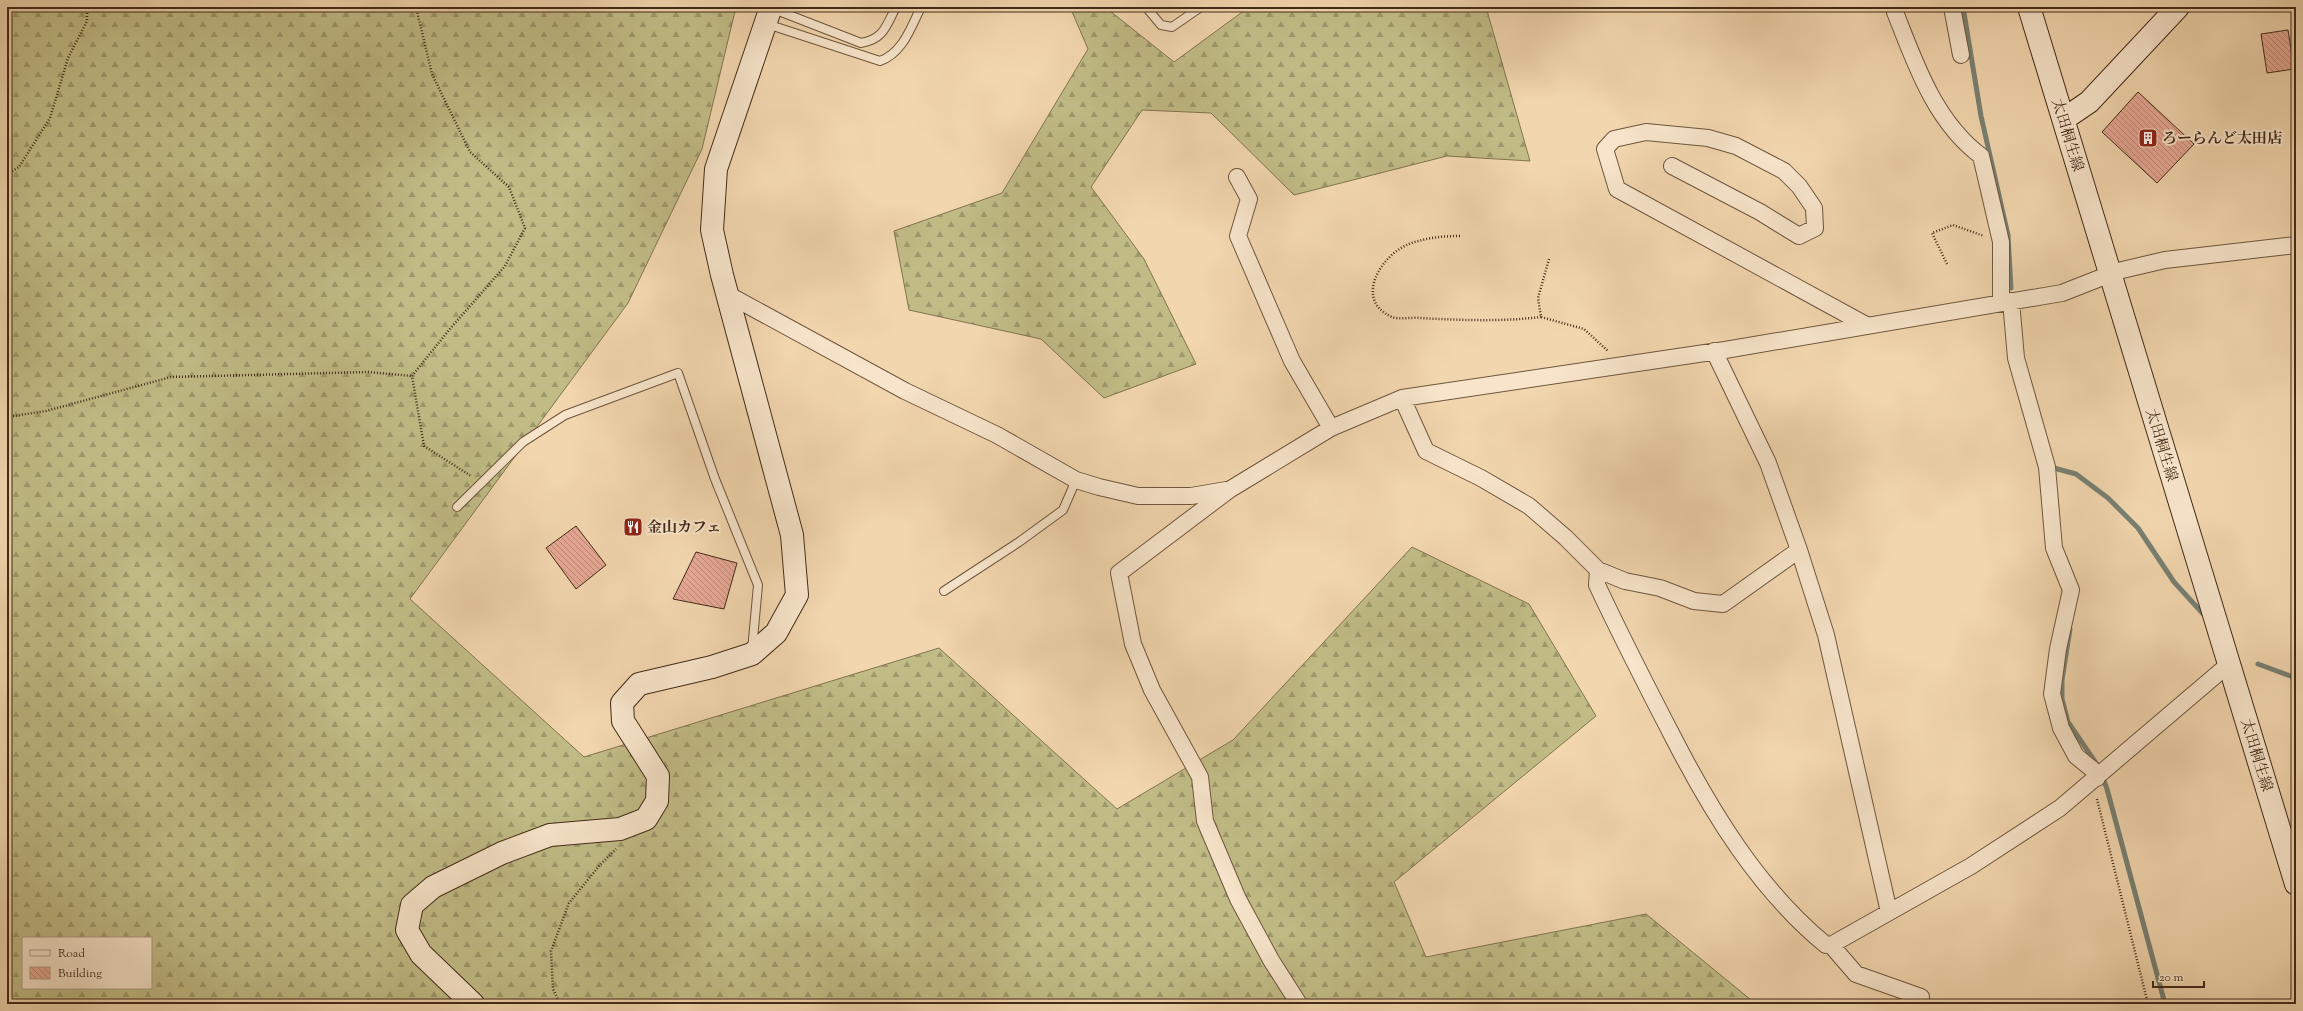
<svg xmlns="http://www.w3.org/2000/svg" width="2303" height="1011" font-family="'Sorts Mill Goudy','Noto Serif JP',serif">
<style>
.forest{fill:url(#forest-firs);stroke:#82744f;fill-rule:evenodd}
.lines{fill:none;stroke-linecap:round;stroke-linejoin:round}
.stream{stroke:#788073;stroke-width:5}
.building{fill:url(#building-back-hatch);stroke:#422b18}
.lane-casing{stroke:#6e563e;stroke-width:10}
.street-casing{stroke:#6e563e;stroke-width:18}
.secondary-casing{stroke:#422b18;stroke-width:24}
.path{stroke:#422b18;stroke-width:2.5;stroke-dasharray:1 2;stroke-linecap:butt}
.lane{stroke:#f7e4ca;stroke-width:8}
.street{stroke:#f7e4ca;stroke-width:16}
.secondary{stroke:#f7e4ca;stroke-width:22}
.labels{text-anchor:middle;stroke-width:4;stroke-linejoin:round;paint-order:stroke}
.street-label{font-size:15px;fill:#422b18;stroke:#f7e4ca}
.poi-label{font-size:15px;font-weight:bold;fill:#422b18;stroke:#f7e4ca;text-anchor:start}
</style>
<defs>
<pattern id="forest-firs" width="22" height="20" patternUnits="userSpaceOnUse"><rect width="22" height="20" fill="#c1bc86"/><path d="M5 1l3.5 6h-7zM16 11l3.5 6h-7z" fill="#9e996d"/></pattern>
<pattern id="building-back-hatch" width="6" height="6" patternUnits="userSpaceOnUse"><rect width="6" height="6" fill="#e7a895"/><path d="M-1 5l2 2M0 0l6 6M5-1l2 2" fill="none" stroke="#bd8979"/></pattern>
</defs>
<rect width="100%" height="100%" fill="#f2d6ae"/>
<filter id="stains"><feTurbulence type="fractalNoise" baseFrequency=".005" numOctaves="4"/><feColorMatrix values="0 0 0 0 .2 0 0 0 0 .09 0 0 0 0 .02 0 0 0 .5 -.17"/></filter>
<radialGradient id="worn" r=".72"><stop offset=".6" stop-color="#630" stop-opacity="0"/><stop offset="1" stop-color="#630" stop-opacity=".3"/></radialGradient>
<path class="forest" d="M7 7H736L702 149 628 303 410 599 584 757 939 648 1117 809 1233 740 1412 547 1529 604 1596 716 1394 882 1426 957 1646 914 1756 1004H7ZM23 938H151V988H23Z
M1070 7H1105L1174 62 1249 7H1486L1530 161 1447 156 1294 195 1211 113 1142 110 1091 187 1144 259 1196 364 1104 398 1041 339 909 310 894 231 1002 193 1088 49Z"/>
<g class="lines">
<path class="stream" d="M1963 7 1981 116 2008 235 2011 288
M2050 467 2076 474 2108 498 2138 528 2174 582 2206 617
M2070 629 2062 680V699L2068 722 2098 766
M2258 664 2296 678
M2102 775 2107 789 2165 1004"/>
</g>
<path class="building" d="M2288 30 2294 69 2267 73 2261 34Z
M2138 92 2194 144 2157 183 2102 132Z
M576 526 606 565 576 589 546 548Z
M696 552 737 563 724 609 673 599Z"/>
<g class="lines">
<g class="lane-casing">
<path id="lane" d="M1146 7 1161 25 1172 27 1201 7
M771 8 861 43C884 39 886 26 896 7
M767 24 880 61C903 53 911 27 921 7
M457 507 523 442 565 415 678 373 715 479 758 585 752 650
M944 591 1019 542 1063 510 1076 480"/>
</g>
<g class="street-casing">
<path id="street" d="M1952 7 1961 55
M1895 12C1915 63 1935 122 1981 156L2001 242V302
M1672 166 1760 212 1799 236 1815 228 1814 208 1799 186 1784 171 1736 146 1708 138 1646 132 1614 139 1605 149 1617 189 1866 325
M1237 177 1249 199 1238 236 1292 361 1331 428
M727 294 905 391 997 435 1076 480 1099 487 1138 496H1191L1226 490
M2011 301 2016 358 2047 467 2054 548 2071 590 2058 649 2052 694 2061 728 2076 756 2092 769 2097 778
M1714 351 1768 463 1799 550 1826 635 1889 912
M1402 398 1426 451 1481 478 1529 506 1566 538 1598 570 1597 585C1621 636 1647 687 1673 737 1712 813 1759 890 1826 945H1831L1971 866 2060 808 2229 664
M1598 570 1625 581 1660 588 1694 601 1723 604 1799 550
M1831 945 1856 974 1921 997 1919 1004
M1299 1004 1271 960 1238 899 1205 821 1200 777 1152 690 1133 644 1119 573 1229 490 1331 428 1402 398 1725 350 2062 293 2118 271 2165 260 2296 245"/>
</g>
<g class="secondary-casing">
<path id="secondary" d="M2029 7 2296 884
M2064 119 2089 102 2178 7
M473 1004 421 954 407 930 412 905 433 887 502 853 550 835 620 829 646 819 657 801 658 776 623 721 622 703 639 684 712 667 752 654 776 633 797 595 792 535 722 275 712 230 716 169 771 7"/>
</g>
<path class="path" d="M416 7 432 74 470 152 509 187 525 228 505 266 449 330 412 376 424 446 471 476
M7 174 19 167 50 118 68 58 87 21V7
M1460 236C1442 236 1425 238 1409 244 1381 255 1353 300 1392 317 1399 320 1411 317 1419 318 1461 320 1499 322 1541 317
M1549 259 1538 298 1541 317 1584 329 1608 351
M1947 264 1932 233 1953 225 1984 236
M7 417 46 411 171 377 368 372 412 376
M2097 799 2148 1004
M560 1004 553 989 551 951 569 903 599 866 616 849"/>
<use href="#lane" class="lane"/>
<use href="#street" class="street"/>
<use href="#secondary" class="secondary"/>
</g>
<defs>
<g id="building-square" transform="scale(1)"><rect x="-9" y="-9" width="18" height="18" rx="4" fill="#8f2418" stroke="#f7e4ca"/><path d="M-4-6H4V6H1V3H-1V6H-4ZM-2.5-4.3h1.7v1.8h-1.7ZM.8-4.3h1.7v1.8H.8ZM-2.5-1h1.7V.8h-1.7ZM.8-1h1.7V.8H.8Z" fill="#fff"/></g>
<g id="restaurant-square" transform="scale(1)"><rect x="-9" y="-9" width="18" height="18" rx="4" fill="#8f2418" stroke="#f7e4ca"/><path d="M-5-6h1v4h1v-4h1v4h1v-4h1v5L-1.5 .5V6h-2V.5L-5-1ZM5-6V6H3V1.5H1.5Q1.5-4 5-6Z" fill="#fff"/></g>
</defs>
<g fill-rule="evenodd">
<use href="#building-square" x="2148" y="138"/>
<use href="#restaurant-square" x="633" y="527"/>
</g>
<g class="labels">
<g class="street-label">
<text transform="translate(2068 135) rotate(73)" y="5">太田桐生線</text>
<text transform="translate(2162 445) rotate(73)" y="5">太田桐生線</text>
<text transform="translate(2257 755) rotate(73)" y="5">太田桐生線</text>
</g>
<g class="poi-label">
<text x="2162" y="143">ろーらんど太田店</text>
<text x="647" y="532">金山カフェ</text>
</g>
</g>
<rect width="2303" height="1011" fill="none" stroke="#f2d6ae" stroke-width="24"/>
<rect x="8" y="8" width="2287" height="995" fill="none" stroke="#422b18" stroke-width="2"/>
<rect x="12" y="12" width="2279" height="987" fill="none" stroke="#422b18"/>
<rect x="22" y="937" width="130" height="52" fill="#f7e4ca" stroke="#af9a83"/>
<rect x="30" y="950" width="20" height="6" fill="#f7e4ca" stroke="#af9a83"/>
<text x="58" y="957" font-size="12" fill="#422b18">Road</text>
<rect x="30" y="967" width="20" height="12" fill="url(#building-back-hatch)" stroke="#af9a83"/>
<text x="58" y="977" font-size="12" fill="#422b18">Building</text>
<path d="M2153 981v6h51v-6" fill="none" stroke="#422b18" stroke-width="2"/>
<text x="2159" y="981" font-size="12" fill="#422b18" stroke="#f7e4ca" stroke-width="3" paint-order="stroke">20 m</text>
<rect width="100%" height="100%" filter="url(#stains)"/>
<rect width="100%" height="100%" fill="url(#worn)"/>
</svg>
